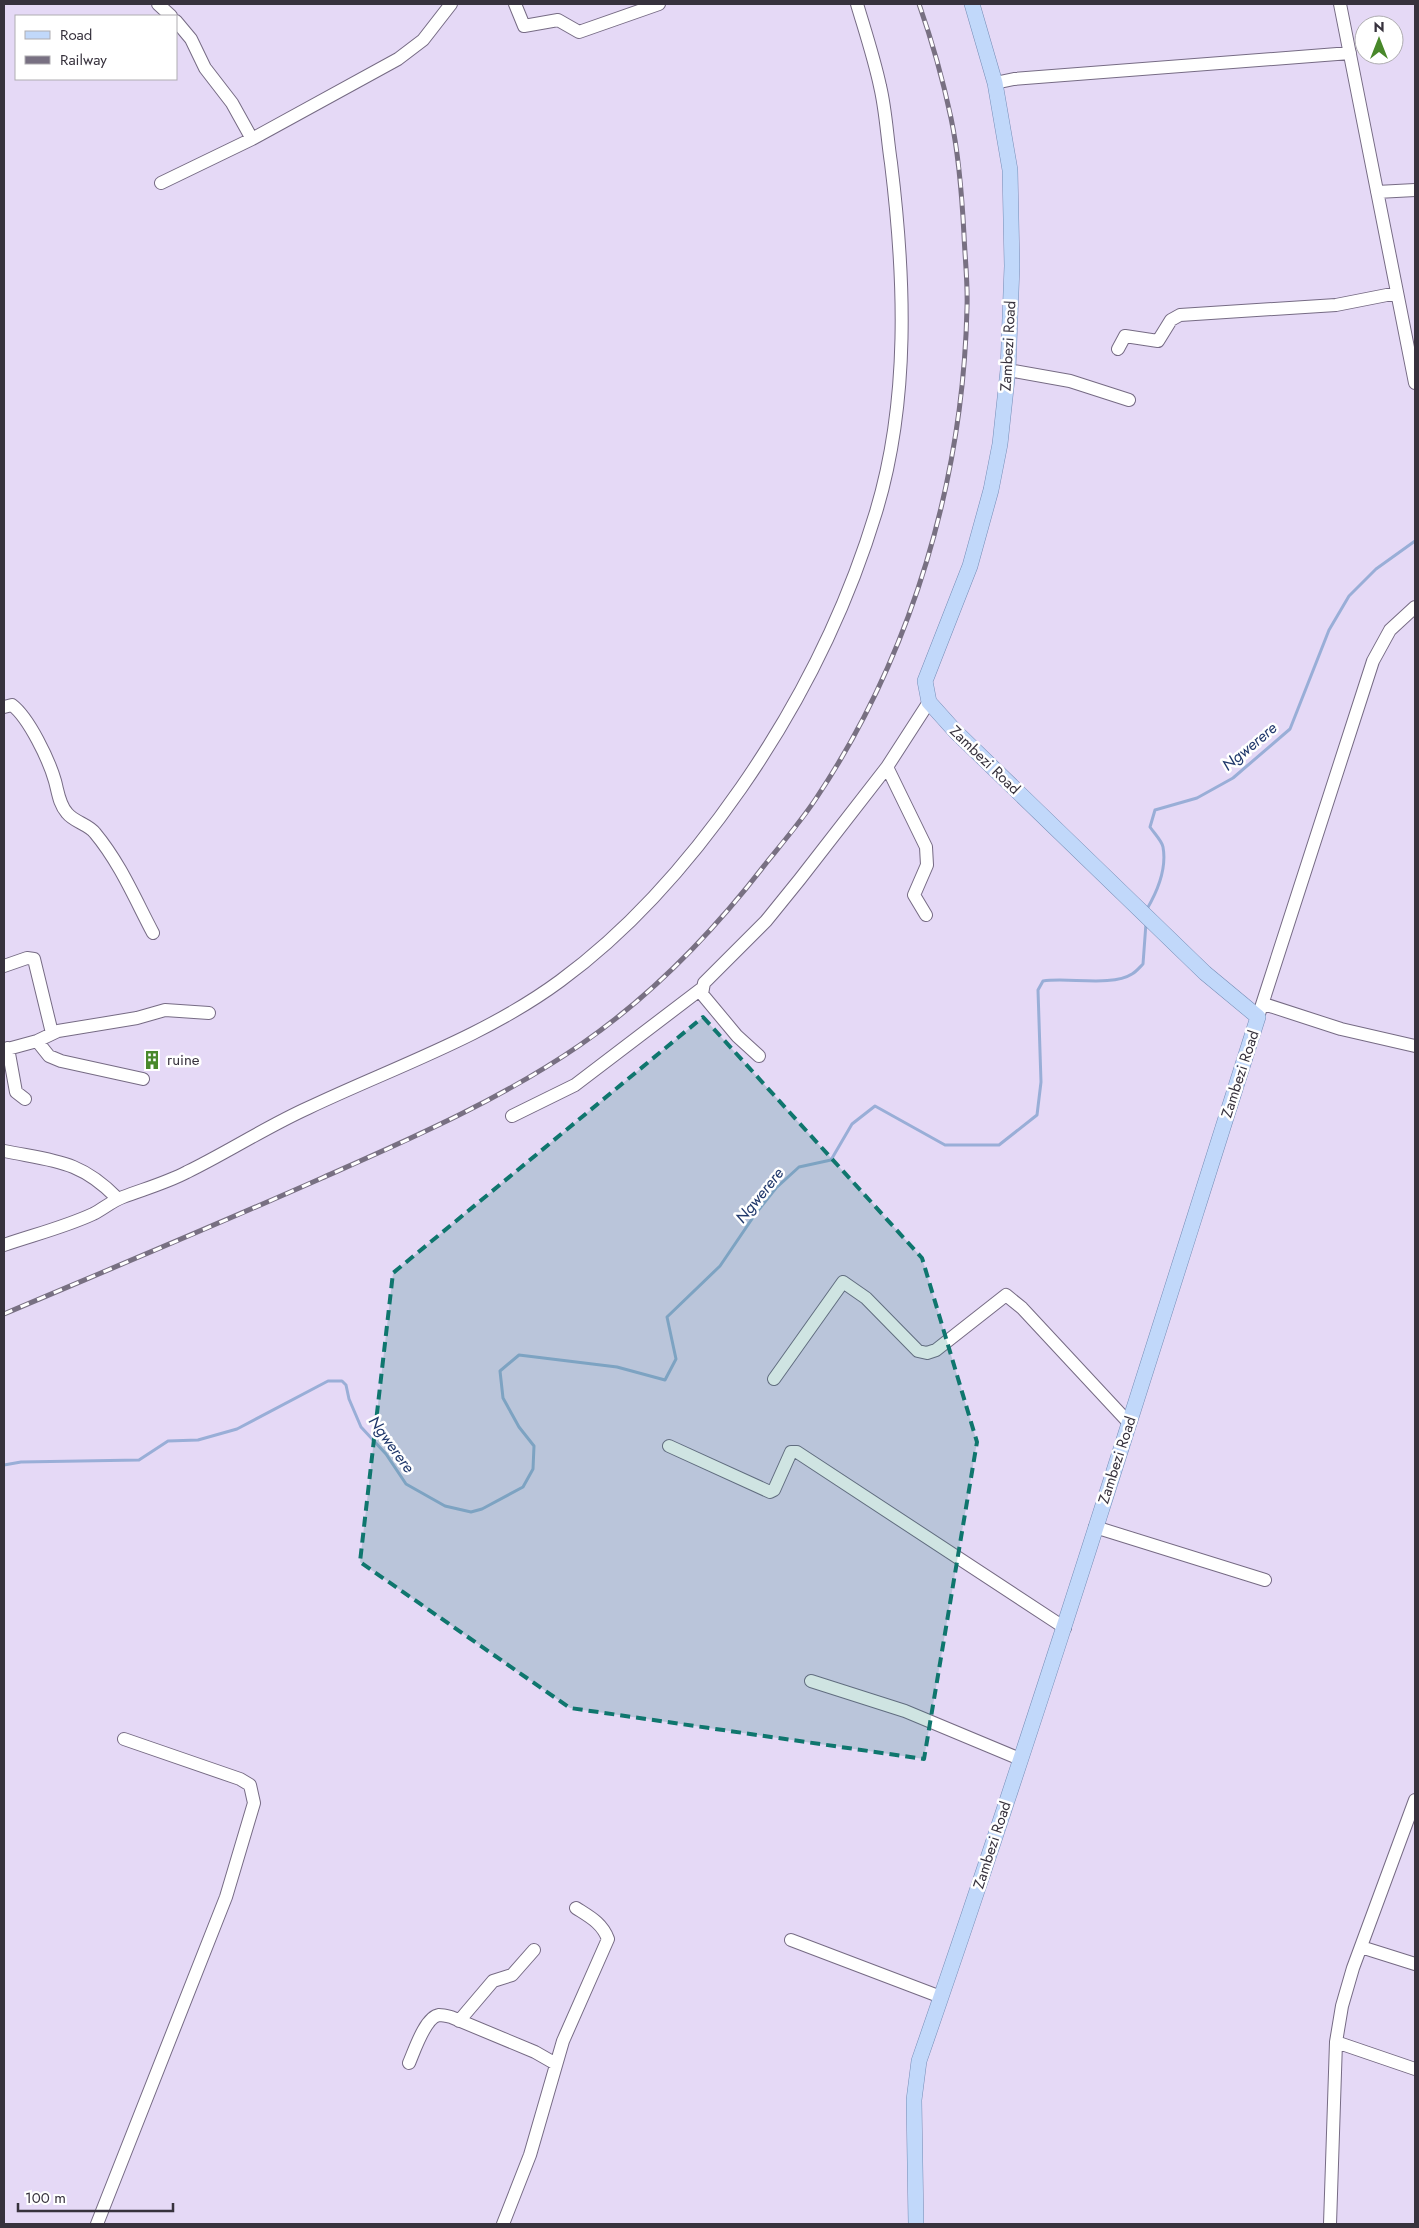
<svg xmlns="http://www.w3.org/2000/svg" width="1419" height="2228" font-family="Jost,sans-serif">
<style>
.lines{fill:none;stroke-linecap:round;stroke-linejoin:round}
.stream{stroke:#99aed7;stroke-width:3}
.minor-casing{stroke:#766b84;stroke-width:14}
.major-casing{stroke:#758db6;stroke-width:16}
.minor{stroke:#fff;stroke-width:12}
.major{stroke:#c1d8fa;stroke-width:15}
.rail-casing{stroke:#787082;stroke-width:5}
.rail{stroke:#fff;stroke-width:3;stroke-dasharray:9;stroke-linecap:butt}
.marked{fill:#0f766e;fill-opacity:0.2;stroke:#0f766e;stroke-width:4;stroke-dasharray:10 6;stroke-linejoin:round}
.labels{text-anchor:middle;stroke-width:5;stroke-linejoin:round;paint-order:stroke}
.street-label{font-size:15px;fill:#37323d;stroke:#fff}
.poi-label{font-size:15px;fill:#37323d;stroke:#fff;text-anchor:start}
.water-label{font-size:16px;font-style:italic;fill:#20386b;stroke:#fff}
</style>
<rect width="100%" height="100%" fill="#e5d9f6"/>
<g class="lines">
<path class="stream" d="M1147 909C1157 892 1167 869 1163 847 1162 841 1154 833 1150 827L1155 810 1197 798 1233 778 1290 729 1329 630 1349 596 1376 569 1415 541
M4 1465 21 1462 139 1460 168 1441 198 1440 237 1429 328 1381H342L346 1385 349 1399 361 1427 386 1454 406 1484 445 1506 471 1512 482 1509 523 1487 533 1469 534 1446 519 1427 503 1398 500 1371 519 1355 617 1367 665 1380 676 1359 667 1317 720 1266 756 1213 776 1188 799 1167 831 1160 852 1124 875 1106 945 1145H999L1037 1115 1041 1082 1038 990 1043 981C1067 977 1112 987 1132 974 1136 972 1140 967 1143 964L1146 923"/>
<g class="minor-casing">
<path id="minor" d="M158 4 171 16
M515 4 524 26 558 20 579 32 659 4
M1340 4 1415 383
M176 21 191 39 205 68 232 103 252 139
M995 83 1014 79 1350 53
M161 183 252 139 398 59 423 40 451 4
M1377 192 1415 190
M1118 349 1125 336 1158 341 1171 320 1180 315 1336 305 1397 293
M1008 370 1070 381 1129 400
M4 707 12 705C29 718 49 760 55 781 58 792 59 804 67 813 74 822 88 824 95 833 120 863 135 899 153 933
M887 767 926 847 927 865 914 895 926 915
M4 966 27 958 34 959 52 1033
M1264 1004 1341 1029 1415 1046
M1258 1017 1373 661 1390 630 1415 607
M37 1041 49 1056 61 1061 143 1079
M8 1048 16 1092 25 1099
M4 1050 37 1041 58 1031 137 1018 165 1010 209 1013
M759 1056 737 1036 702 994 704 983 766 921 800 879 887 767 929 702
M512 1116 575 1085 701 989
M4 1151C54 1161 80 1160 117 1198
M4 1245C33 1235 65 1227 93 1214 103 1209 112 1201 123 1197 144 1189 166 1183 187 1172 228 1152 266 1127 308 1108 392 1068 484 1037 560 981 631 929 691 860 741 788 800 703 846 611 876 512 910 400 905 277 891 163 887 137 886 111 880 86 874 58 865 31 857 4
M774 1379 843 1282 866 1298 918 1351 927 1353 936 1350 1006 1295 1022 1308 1129 1423
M669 1446 770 1492 774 1490 791 1452H797L1065 1628
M1095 1527 1265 1580
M811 1681 905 1711 1020 1759
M791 1940 941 1997
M1361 1947 1415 1964
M459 2021 493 1981 512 1975 534 1950
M1336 2042 1415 2069
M409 2063C414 2052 425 2017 439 2015 443 2015 447 2016 451 2017L535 2052 556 2064
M97 2224 226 1897 254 1803 250 1785 240 1779 124 1739
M503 2224 530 2155 563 2041 608 1939C602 1923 590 1917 576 1908
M1330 2224 1336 2042 1342 2006 1353 1968 1415 1800"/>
</g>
<g class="major-casing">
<path id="major" d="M916 2224 914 2100 919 2061C1039 1715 1147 1366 1258 1017L1205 973 955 731 929 702 925 681 970 566 991 490 1000 444 1008 370 1012 266 1010 170 995 83 972 4"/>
</g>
<use href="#minor" class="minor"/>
<use href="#major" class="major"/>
<g class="rail-casing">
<path id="rail" d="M4 1314C110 1269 216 1225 322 1178 410 1139 500 1100 580 1045 653 995 714 931 767 862 784 841 802 820 817 797 912 654 963 479 967 308 968 284 965 259 964 235 962 196 959 156 951 118 943 80 932 41 919 4"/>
</g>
<use href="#rail" class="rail"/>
</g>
<path class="marked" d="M703 1017 922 1258 977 1442 924 1759 570 1708 360 1562 393 1273Z"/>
<defs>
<g id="building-bare" transform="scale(1.5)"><path d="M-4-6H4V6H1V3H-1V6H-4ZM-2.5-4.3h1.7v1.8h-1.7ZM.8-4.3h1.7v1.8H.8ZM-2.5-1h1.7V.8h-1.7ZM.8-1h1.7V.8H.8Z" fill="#48882a" stroke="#fff" stroke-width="2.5" paint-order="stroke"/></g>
</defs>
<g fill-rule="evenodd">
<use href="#building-bare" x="152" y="1060"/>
</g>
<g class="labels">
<g class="street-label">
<text transform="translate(1008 346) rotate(-87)" y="5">Zambezi Road</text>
<text transform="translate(985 760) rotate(44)" y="5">Zambezi Road</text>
<text transform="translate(1240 1074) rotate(-72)" y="5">Zambezi Road</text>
<text transform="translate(1117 1460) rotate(-72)" y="5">Zambezi Road</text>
<text transform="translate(992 1845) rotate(-72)" y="5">Zambezi Road</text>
</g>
<g class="poi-label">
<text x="167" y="1065">ruine</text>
</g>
<g class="water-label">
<text transform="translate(1249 746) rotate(-40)" y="6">Ngwerere</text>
<text transform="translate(759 1195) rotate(-51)" y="6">Ngwerere</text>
<text transform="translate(392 1444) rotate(54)" y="6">Ngwerere</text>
</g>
</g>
<rect width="1419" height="2228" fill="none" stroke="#37323d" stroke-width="10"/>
<rect x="15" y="15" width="162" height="65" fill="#ffffff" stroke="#afadb1"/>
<rect x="25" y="31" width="25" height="8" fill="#c1d8fa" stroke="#afadb1"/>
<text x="60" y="40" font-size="15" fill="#37323d">Road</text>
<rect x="25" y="56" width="25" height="8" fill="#787082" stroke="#afadb1"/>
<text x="60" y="65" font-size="15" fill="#37323d">Railway</text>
<g transform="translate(1379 40)"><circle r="24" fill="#ffffff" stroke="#afadb1"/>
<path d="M0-4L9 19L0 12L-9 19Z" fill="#48882a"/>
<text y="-8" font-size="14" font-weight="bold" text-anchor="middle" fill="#37323d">N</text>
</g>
<path d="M18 2203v8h155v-8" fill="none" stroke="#37323d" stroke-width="2.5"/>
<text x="25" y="2203" font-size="15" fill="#37323d" stroke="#ffffff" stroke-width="4" paint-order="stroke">100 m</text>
</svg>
